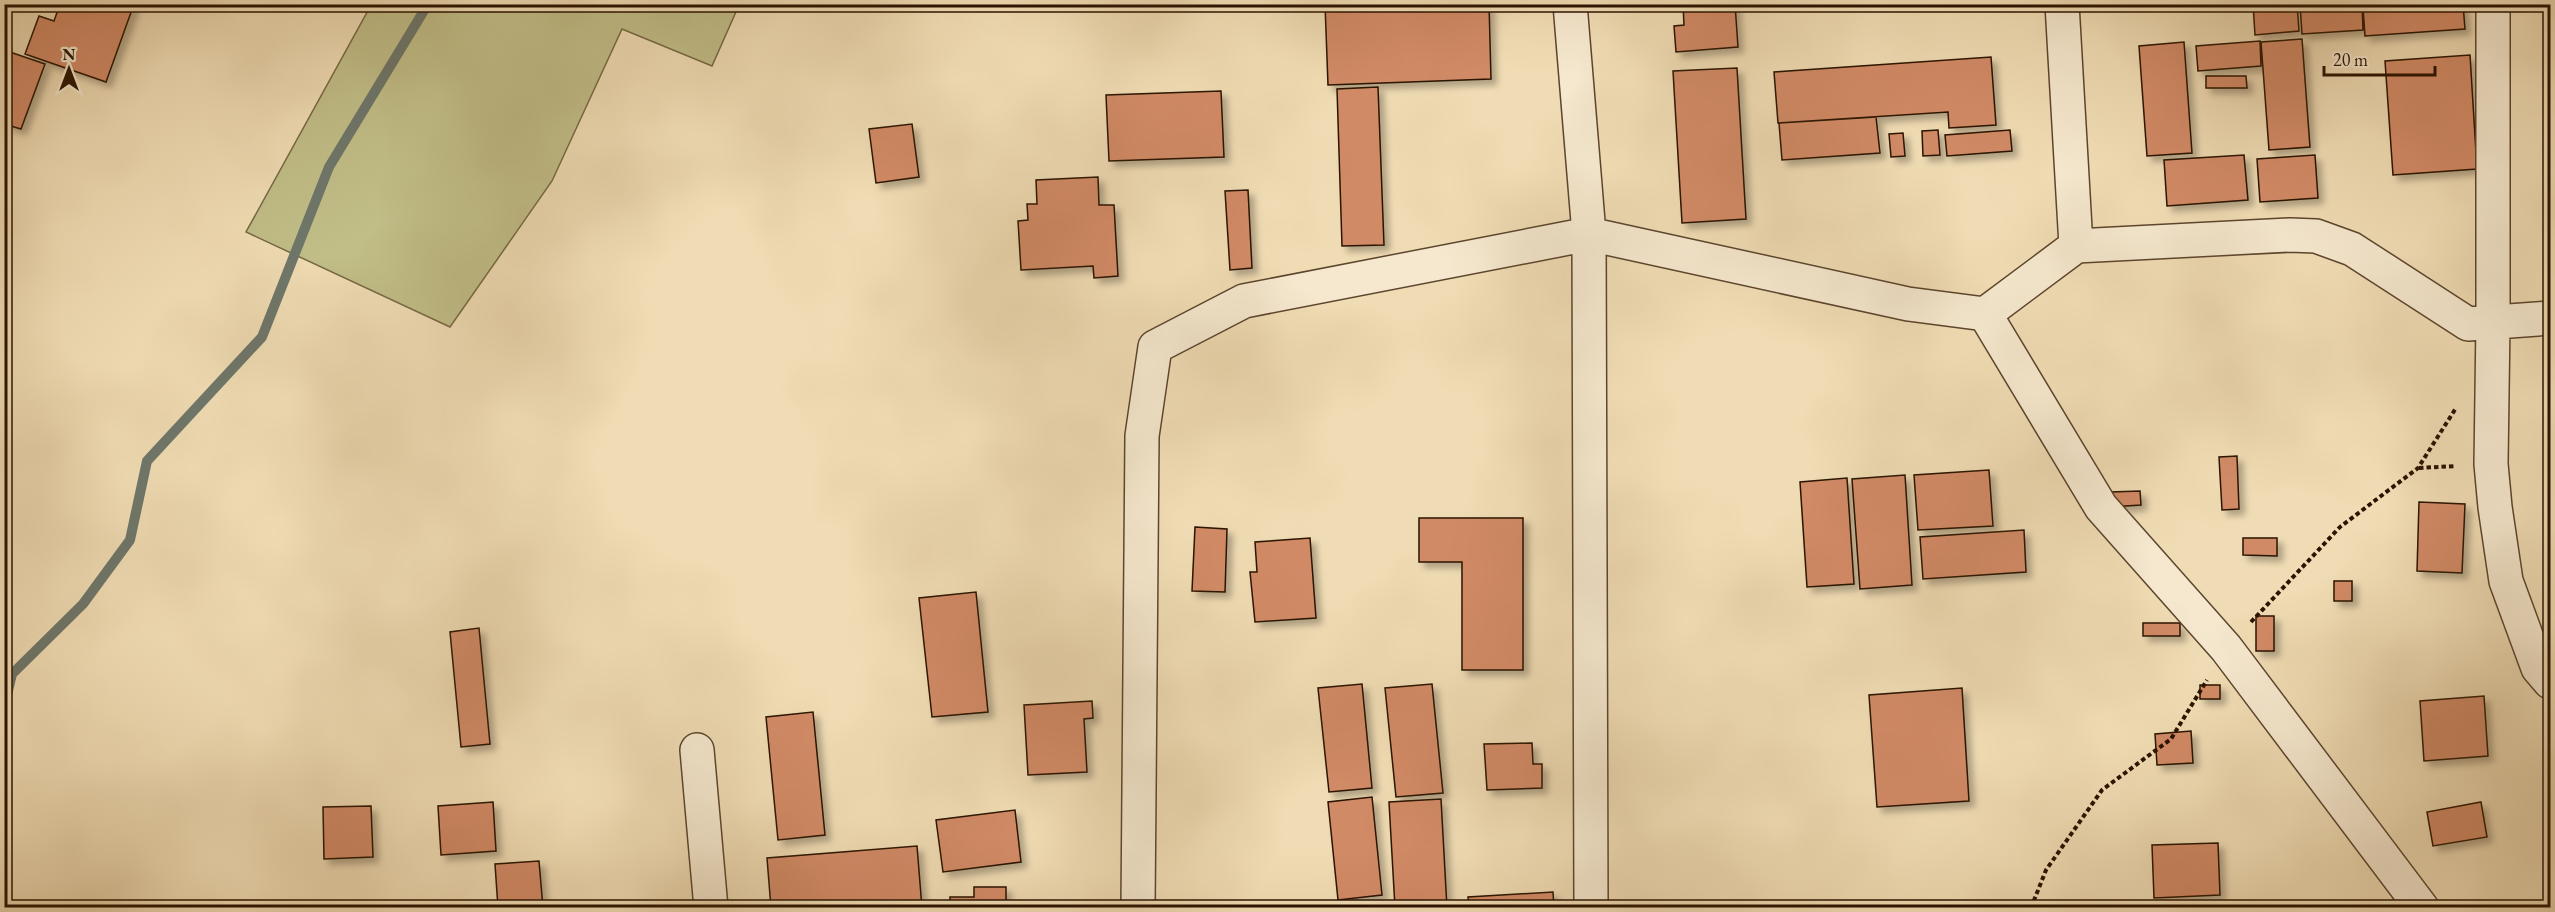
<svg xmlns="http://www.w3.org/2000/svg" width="2555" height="912" font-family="'EB Garamond',serif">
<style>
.green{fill:#c1be88;stroke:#766844;stroke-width:1.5}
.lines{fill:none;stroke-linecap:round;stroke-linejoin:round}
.stream{stroke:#6e776b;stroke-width:10}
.building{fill:#d18a66;stroke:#2a1300;stroke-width:1.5;filter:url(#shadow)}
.minor-casing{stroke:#5c452d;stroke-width:36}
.path{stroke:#2a1300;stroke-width:4;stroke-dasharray:4.5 3;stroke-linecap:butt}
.minor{stroke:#f5e8ce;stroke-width:33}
</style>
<defs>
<filter id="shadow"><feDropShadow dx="5.5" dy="5.5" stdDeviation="3" flood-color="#0004"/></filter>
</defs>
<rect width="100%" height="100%" fill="#f0dcb4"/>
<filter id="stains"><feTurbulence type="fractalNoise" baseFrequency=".00333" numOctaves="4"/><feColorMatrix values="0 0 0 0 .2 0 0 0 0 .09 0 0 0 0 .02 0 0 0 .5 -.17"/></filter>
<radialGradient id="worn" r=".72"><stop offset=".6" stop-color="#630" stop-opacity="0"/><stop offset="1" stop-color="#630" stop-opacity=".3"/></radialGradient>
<path class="green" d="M371 5V4L739 5 712 66 622 29 552 181 450 327 246 232Z"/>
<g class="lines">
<path class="stream" d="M4 707 12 674 83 604 130 540 147 461 262 337 329 167 428 4"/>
</g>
<path class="building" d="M60 4H134L106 82 25 54 39 16 54 21Z
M1325 4H1489L1491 79 1328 85Z
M1683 4H1735L1738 47 1676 52 1674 26 1684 25Z
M2253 4H2297L2299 31 2255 35Z
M2300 4H2362L2363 30 2302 34Z
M2370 4H2398V6L2463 4 2465 29 2365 36 2363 8 2370 7Z
M2302 39 2310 147 2269 150 2261 42Z
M2260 41 2261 66 2198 71 2196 46Z
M2184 42 2192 153 2147 156 2139 46Z
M4 50 45 64 21 129 4 124Z
M2470 55 2477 169 2393 175 2385 61Z
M1991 57 1996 125 1949 128 1948 112 1778 123 1774 72Z
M1737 68 1746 219 1682 223 1673 71Z
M2206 76H2246L2247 88H2206Z
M1378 87 1384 245 1342 246 1337 89Z
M1221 91 1224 157 1109 161 1106 95Z
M1876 117 1880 153 1782 160 1779 123Z
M912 124 919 177 876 183 869 129Z
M1938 130 1940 155 1923 156 1922 131Z
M2010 130 2012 151 1947 156 1945 135Z
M1903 133 1905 156 1891 157 1889 134Z
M2244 155 2248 200 2167 206 2164 160Z
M2315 155 2318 198 2260 202 2257 159Z
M1098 177 1099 205H1114L1118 276 1094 278 1093 266 1021 270 1018 221 1028 220 1027 204H1037L1036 180Z
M1248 190 1252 268 1230 270 1225 191Z
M2237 456 2239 509 2222 510 2219 457Z
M1989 470 1993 526 1918 530 1914 475Z
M1905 475 1912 585 1860 589 1852 479Z
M1847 478 1854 584 1807 587 1800 482Z
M2140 491 2141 505 2110 507V492Z
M2419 502 2465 504 2462 573 2417 571Z
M1419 518H1523V670H1462V562H1419Z
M1195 527 1227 529 1225 592 1192 591Z
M2024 530 2026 572 1923 579 1920 537Z
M1310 538 1316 618 1255 622 1250 572H1257L1255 542Z
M2243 538H2277V556L2243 555Z
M2334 581H2352V601H2334Z
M976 592 988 712 932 717 919 598Z
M2256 616H2274V651H2256Z
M2143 623H2180V636H2143Z
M479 628 490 744 461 747 450 632Z
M1362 684 1372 788 1329 792 1318 688Z
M1432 684 1443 793 1396 797 1385 688Z
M2200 685H2220V699H2200Z
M1962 688 1969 801 1877 807 1869 695Z
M2484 696 2488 756 2424 761 2420 701Z
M1092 701 1093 718 1084 719 1087 772 1028 775 1024 705Z
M813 712 825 835 778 840 766 717Z
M2191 731 2193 763 2157 765 2155 734Z
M1532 743 1533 764H1542V788L1487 790 1484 744Z
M1372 797 1382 895 1338 900 1328 802Z
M1441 799 1447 908H1395L1389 802Z
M493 802 496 851 441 855 438 806Z
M2481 802 2487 837 2433 846 2427 812Z
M371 806 373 857 324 859 323 807Z
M1015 810 1021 862 943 872 936 820Z
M2218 843 2220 895 2154 898 2152 845Z
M917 846 922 908H771L767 858Z
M539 861 543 908H498L495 864Z
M974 887H1006V908H950V897H974Z
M1553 892 1554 908H1469L1468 897Z
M1335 903 1336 908H1288Z"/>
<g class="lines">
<g class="minor-casing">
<path id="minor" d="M1570 4 1589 234 1591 908
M2062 4 2076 246
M2493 4V322L2491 464 2495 507 2506 581 2538 668 2550 682
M1985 314 2101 507 2226 648 2422 908
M697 750 711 908
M1138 908 1142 436 1155 347 1244 301 1589 234 1908 304 1985 314 2076 246 2290 235 2316 236 2352 249 2468 324 2550 318"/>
</g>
<path class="path" d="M2419 468 2456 466
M2251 622 2340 527 2418 468 2456 408
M2031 908 2046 870 2102 790 2171 739 2207 680"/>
<use href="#minor" class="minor"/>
</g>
<rect width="2555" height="912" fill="none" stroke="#f0dcb4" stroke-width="24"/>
<rect x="6" y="6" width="2543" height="900" fill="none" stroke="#2a1300" stroke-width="3"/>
<rect x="12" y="12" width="2531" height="888" fill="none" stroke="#2a1300" stroke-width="1.5"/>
<g transform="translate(69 69)" stroke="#f5e8ce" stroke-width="4.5" paint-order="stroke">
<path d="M0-4.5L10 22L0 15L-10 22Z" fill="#2a1300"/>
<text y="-9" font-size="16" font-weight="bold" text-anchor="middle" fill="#2a1300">N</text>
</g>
<path d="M2324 66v9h111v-9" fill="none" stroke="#2a1300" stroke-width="3"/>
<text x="2333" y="66" font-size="18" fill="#2a1300" stroke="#f5e8ce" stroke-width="4.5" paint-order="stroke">20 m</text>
<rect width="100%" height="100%" filter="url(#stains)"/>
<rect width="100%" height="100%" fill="url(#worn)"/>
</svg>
